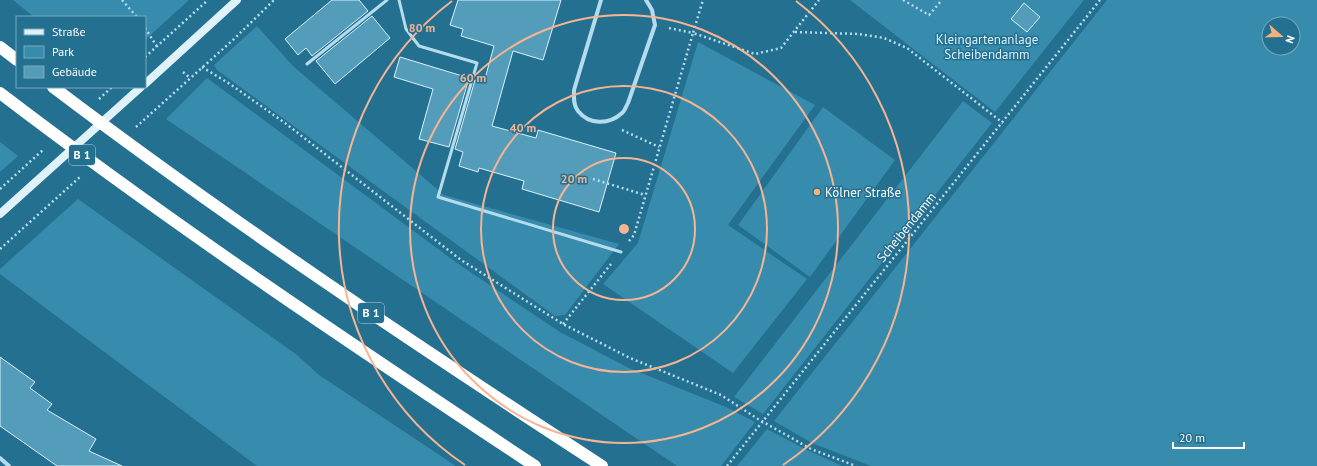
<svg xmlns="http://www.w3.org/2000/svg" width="1317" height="466" font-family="'PT Sans',sans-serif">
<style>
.green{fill:#378bad;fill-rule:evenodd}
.building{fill:#549dba;stroke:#daf0f9}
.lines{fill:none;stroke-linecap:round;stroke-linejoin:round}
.path{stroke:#b5dcec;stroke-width:2.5;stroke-dasharray:2 3;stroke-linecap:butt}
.service{stroke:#b5dcec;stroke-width:3}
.minor{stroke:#b5dcec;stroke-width:4}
.secondary{stroke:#e0f2f9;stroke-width:8}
.motorway{stroke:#fff;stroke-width:12}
.ring{fill:none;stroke:#f5b492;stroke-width:2}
.poi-dot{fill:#f7b178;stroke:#237090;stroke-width:1.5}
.labels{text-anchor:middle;stroke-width:3;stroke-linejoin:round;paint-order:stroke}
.shield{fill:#237090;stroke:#bdd4de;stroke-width:1}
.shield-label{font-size:12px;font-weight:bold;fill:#fff}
.park-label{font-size:13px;fill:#daf0f9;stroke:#237090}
.poi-label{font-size:13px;fill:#fff;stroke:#237090;text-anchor:start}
.street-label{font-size:13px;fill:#fff;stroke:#237090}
.centre{fill:#f5b492;stroke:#237090;stroke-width:2}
.ring-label{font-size:12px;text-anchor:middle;font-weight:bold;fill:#f5b492;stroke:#237090;stroke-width:3;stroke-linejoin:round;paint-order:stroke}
</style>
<rect width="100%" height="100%" fill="#237090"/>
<path class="green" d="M13 0H189L145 40V17H34Z
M850 0H1084L995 112Z
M1107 0H1317V466H871L812 443 774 421ZM1269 24H1293V48H1269Z
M257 26 293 66 444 195 619 244 565 315 555 316 217 70 214 65Z
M698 42 815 105 728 225 807 279 733 373 603 284 638 243Z
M207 78 457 263 560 332 629 368 726 407 755 422 721 466H677L166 119Z
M963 101 992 123 763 414 734 397Z
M823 107 895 160 810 277 738 225Z
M0 142 18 156 0 172Z
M78 199 297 355 319 375 456 466H257L0 274V269Z
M767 429 805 449 842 466H737Z"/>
<path class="building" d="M332 0H359L368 11 312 56 306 48 298 55 285 39Z
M458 0H561L543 60 513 51 492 126 536 138 538 130 616 153 599 212 522 189 524 181 479 168 478 172 459 166 463 152 455 149 475 80 484 82 494 46 461 36 463 29 450 25Z
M1024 3 1040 17 1027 32 1011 19Z
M372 16 390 38 335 84 316 61Z
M400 57 469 78 449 147 419 139 433 89 394 77Z
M0 357 35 382 30 388 52 404 47 410 96 439 89 451 122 466H57L0 426Z"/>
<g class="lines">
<path class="path" d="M122 0 137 17
M903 0 929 15 942 0
M145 28 158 48
M669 28 693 33 703 0
M795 32 859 34 884 38 907 48 1003 123
M145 57 208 0
M202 67 230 84 285 123 461 260 563 324 630 358 721 395 758 419 811 449 856 466
M183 72 190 78
M99 99 112 87
M136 127 234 39 274 0
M622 130 659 147
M593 179 645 195
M0 189 44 149
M629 241 634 235 693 33 755 54 781 48 819 0
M0 249 81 176
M563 324 611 264
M727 466 1100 0"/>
<path class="service" d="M399 0 406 29 419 46 477 63 438 197 621 252
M307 64 387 0"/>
<path class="minor" d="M601 0 574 90C574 97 573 105 578 111 589 125 609 125 622 113 625 111 626 106 628 103L655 25 652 10 646 0
M0 458 9 466"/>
<path class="secondary" d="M145 84 237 0
M0 214 141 87"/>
<path class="motorway" d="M0 47 17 60
M53 87C230 221 416 345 602 466
M0 93C173 225 354 346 535 466"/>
</g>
<g class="ring">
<circle cx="624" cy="229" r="71"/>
<circle cx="624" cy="229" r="143"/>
<circle cx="624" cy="229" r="214"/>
<path d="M465 465A285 285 0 0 1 452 1M796 1A285 285 0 0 1 783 465"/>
</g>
<circle class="poi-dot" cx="817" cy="192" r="4"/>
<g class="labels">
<g class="shield">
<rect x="69" y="145" width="26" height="20" rx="3"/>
<rect x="358" y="303" width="26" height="20" rx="3"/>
</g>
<g class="shield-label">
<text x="82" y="159">B 1</text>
<text x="371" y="317">B 1</text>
</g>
<g class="park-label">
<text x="987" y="44">Kleingartenanlage<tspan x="987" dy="15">Scheibendamm</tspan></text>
</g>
<g class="poi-label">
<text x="825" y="197">Kölner Straße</text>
</g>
<g class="street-label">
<text transform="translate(906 227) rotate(-51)" y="5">Scheibendamm</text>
</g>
</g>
<circle cx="624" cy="229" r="6" class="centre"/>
<g class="ring-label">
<text x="422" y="32">80 m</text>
<text x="473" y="82">60 m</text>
<text x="523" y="132">40 m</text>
<text x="574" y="183">20 m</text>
</g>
<rect x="16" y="16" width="130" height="72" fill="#237090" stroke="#7ba9bc"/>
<rect x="24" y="29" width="20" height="6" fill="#e0f2f9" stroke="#7ba9bc"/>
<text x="52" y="36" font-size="12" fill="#ffffff">Straße</text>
<rect x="24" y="46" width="20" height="12" fill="#378bad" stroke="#7ba9bc"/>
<text x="52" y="56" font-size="12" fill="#ffffff">Park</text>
<rect x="24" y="66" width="20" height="12" fill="#549dba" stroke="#7ba9bc"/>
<text x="52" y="76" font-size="12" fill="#ffffff">Gebäude</text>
<g transform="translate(1281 36) rotate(110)"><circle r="19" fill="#237090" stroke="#7ba9bc"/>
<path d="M0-3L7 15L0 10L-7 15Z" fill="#f7b178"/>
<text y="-6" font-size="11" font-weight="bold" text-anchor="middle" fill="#ffffff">N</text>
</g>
<path d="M1173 442v6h71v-6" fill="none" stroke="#ffffff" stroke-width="2"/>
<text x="1179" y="442" font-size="12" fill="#ffffff" stroke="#237090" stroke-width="3" paint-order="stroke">20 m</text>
</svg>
